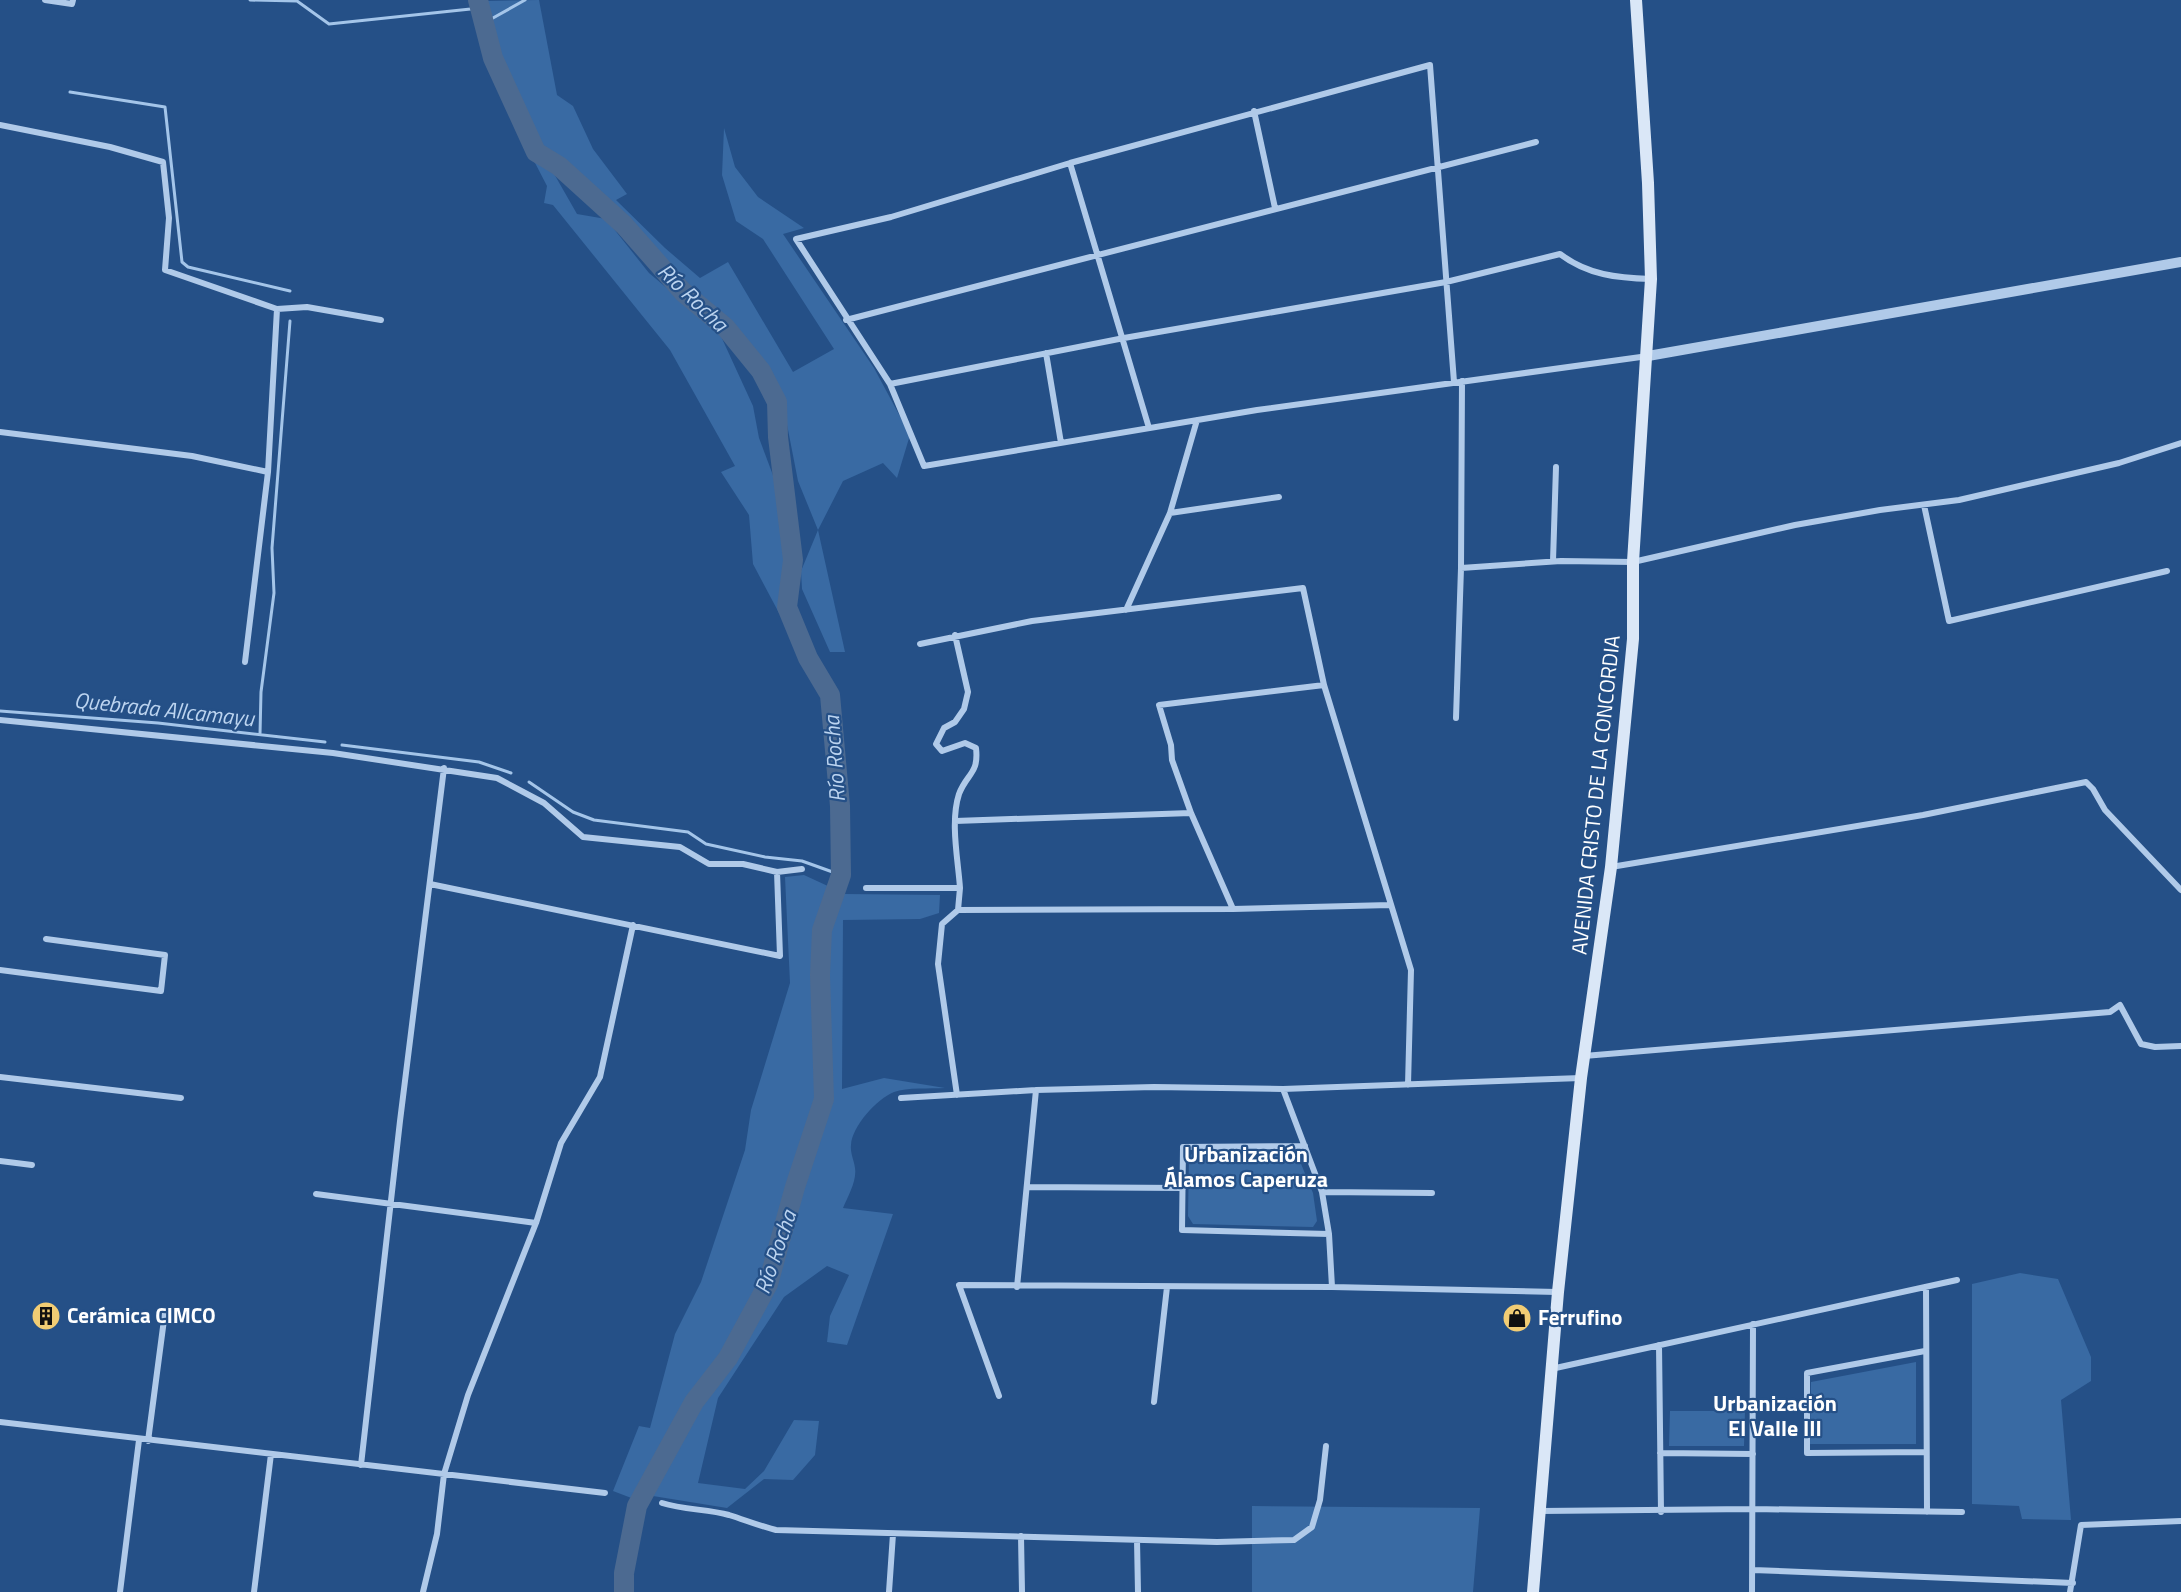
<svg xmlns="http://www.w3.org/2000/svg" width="2181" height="1592" font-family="'Titillium Web',sans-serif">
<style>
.green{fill:#396aa3}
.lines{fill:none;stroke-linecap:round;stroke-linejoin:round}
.stream{stroke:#a4c5e9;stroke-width:3}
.river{stroke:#4c6a91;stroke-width:20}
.minor{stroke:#b0cae9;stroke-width:6}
.tertiary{stroke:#b0cae9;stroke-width:10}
.secondary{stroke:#dae7f7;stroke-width:12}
.labels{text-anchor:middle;stroke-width:4.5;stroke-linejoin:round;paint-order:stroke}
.street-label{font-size:21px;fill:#fff;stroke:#255087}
.poi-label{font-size:21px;font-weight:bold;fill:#fff;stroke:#255087;text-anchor:start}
.water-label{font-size:22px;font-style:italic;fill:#bcd4f0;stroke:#255087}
.neighbourhood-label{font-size:22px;font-weight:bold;fill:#fff;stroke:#255087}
</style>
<rect width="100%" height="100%" fill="#255087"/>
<path class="green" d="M539 0 557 95 573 106 593 149 627 194 616 200 665 248 700 278 728 262 793 372 834 349 763 239 736 221 722 175 724 128 735 167 758 197 804 228 783 234 874 368 910 435 897 478 883 463 843 481 818 530 845 652H830L802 589 801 571 818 530 798 481 783 404 769 369 732 324 688 286 608 199 561 159 539 145 499 54 485 1Z
M533 159 553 172 577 214 606 219 649 273 719 332 753 406 759 438 774 478 785 557 779 613 753 564 749 515 721 472 735 466 670 350 553 205 544 203 547 186Z
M804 875 830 887 816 933 818 1101 762 1280 726 1354 692 1393 634 1499 613 1491 639 1426 650 1428 675 1334 701 1282 745 1150 751 1110 790 983 785 877Z
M844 894 940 895 939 913 920 919 843 920 842 1089 884 1078 945 1088C930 1089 907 1087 894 1092 877 1099 852 1126 851 1145 850 1153 854 1160 855 1168 857 1181 848 1196 843 1208L893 1214 847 1345 827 1342 830 1316 849 1275 827 1266 784 1297 718 1398 698 1483 745 1489 764 1471 794 1420 819 1421 815 1455 793 1480 764 1479 727 1508 653 1496 708 1394 732 1366 773 1290 830 1098 827 955 829 930Z
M1196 1151 1297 1154 1313 1193 1317 1221 1313 1227 1193 1224 1188 1216 1189 1156Z
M2020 1273 2058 1279 2091 1357V1381L2061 1400 2071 1520 2022 1519 2019 1506 1972 1504V1284Z
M1916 1362V1444H1810L1811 1382Z
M1670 1411H1745L1744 1446H1669Z
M1252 1506 1480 1508 1473 1592H1252Z"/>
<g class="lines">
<path class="stream" d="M250 0 297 1 329 24 480 8
M484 23 525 0
M70 92 165 107 182 262 188 267 290 291
M0 711 158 723 325 742
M260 734 261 692 274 593 272 548 290 321
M342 745 479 762 511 773
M529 782 573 812 594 820 688 832 706 844 765 857 802 861 841 875"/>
<path class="river" d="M478 0 493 58 536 152 559 166 624 225 683 292 726 328 761 371 777 402 778 437 793 560 787 607 808 658 830 695 840 806 841 875 822 930 820 975 824 1099 795 1187 768 1284 728 1358 694 1402 637 1506 624 1573V1592"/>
<path class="minor" d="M45 0 72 4 73 0
M1254 111 1275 208
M0 125 110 147 163 162 169 218 165 270 277 309 307 307 381 320
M1070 163 1149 428
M846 320 1536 142
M1046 353 1061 443
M1454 382 1430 65 1070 163 891 217 796 239 890 384 924 466 1257 410 1648 356
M890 384 1124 338 1446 282 1560 254C1588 275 1617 278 1651 279
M0 432 192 456 268 472
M1924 505 1949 621 2167 571
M1170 513 1279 497
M1553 561 1556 467
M1461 568 1561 561 1633 562 1795 525 1880 510 1959 500 2119 463 2181 443
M1126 610 1170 513 1197 420
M955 635 968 692 964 709 955 722 944 728 936 744 942 751 965 743 976 748C979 774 967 773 959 794 950 822 958 859 960 888
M920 644 1032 621 1303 588 1324 685 1411 970 1408 1085
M245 662 268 472 277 309
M1456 718 1461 568 1462 381
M0 720 333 753 497 778 544 803 583 837 680 847 709 864H743L777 872 802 869
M955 821 1191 813
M1611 867 1923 815 2086 782 2093 789 2105 810 2181 890
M430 884 780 956 777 872
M866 888H960L958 910 1233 909 1390 905
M1233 909 1191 813 1172 760 1171 745 1159 705 1324 685
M0 970 161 991 165 955 46 939
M1584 1056 2110 1012 2120 1005 2141 1044 2155 1047 2181 1046
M0 1077 181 1098
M1283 1089 1322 1192 1329 1234 1332 1287
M957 1095 938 964 942 924 958 910
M901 1098 1036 1090 1154 1087 1283 1089 1581 1078
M1305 1146 1183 1147 1182 1230 1329 1234
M0 1161 32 1165
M1028 1187 1183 1188
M1322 1192 1432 1193
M316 1194 536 1223
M1017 1287 1036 1090
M1926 1287 1927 1512
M1659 1345 1661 1512
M1925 1351 1807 1373V1453L1926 1452
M1551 1369 1957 1280
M999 1396 959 1285 1332 1287 1557 1292
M1154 1402 1167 1287
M0 1422 605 1493
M148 1441 165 1312
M1660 1453 1753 1454
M361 1465 400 1121 444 768
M662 1503C684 1510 708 1509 729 1515 745 1520 760 1526 776 1530L1217 1542 1294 1540 1312 1527 1320 1500 1326 1446
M1540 1511 1753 1509 1962 1512
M1021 1536 1022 1592
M1137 1540 1138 1592
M1753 1570 2073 1583
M120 1592 139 1440
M254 1592 271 1454
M423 1592 437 1534 444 1474 468 1395 536 1223 561 1143 600 1077 633 925
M889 1592 893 1534
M1752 1592 1753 1324
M2070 1592 2081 1525 2181 1521"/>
<path class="tertiary" d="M1648 356 2181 262"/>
<path class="secondary" d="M1533 1592 1558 1292 1581 1078 1611 867 1633 639V562L1651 279 1648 183 1636 0"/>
</g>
<defs>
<g id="building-disc" transform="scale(1.5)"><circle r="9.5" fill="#f2cd74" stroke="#255087"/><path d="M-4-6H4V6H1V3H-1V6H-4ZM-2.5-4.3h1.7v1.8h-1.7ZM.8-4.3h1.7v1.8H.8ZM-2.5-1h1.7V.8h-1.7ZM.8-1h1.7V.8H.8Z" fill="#111"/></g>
<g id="shop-disc" transform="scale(1.5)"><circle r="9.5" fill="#f2cd74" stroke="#255087"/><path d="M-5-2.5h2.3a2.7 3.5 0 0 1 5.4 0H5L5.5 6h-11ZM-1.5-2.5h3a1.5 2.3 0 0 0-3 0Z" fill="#111"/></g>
</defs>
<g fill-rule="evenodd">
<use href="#building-disc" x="46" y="1316"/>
<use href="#shop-disc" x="1517" y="1318"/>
</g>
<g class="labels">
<g class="street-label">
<text transform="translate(1596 795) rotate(-84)" y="7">AVENIDA CRISTO DE LA CONCORDIA</text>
</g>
<g class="poi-label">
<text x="67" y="1323">Cerámica CIMCO</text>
<text x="1538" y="1325">Ferrufino</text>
</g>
<g class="water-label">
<text transform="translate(693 297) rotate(44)" y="8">Río Rocha</text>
<text transform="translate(164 709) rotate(6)" y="8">Quebrada Allcamayu</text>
<text transform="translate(834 759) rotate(-94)" y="8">Río Rocha</text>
<text transform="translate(775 1252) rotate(-71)" y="8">Río Rocha</text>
</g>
<g class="neighbourhood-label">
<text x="1246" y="1162">Urbanización<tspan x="1246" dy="25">Álamos Caperuza</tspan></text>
<text x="1775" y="1411">Urbanización<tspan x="1775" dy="25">El Valle III</tspan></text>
</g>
</g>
</svg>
